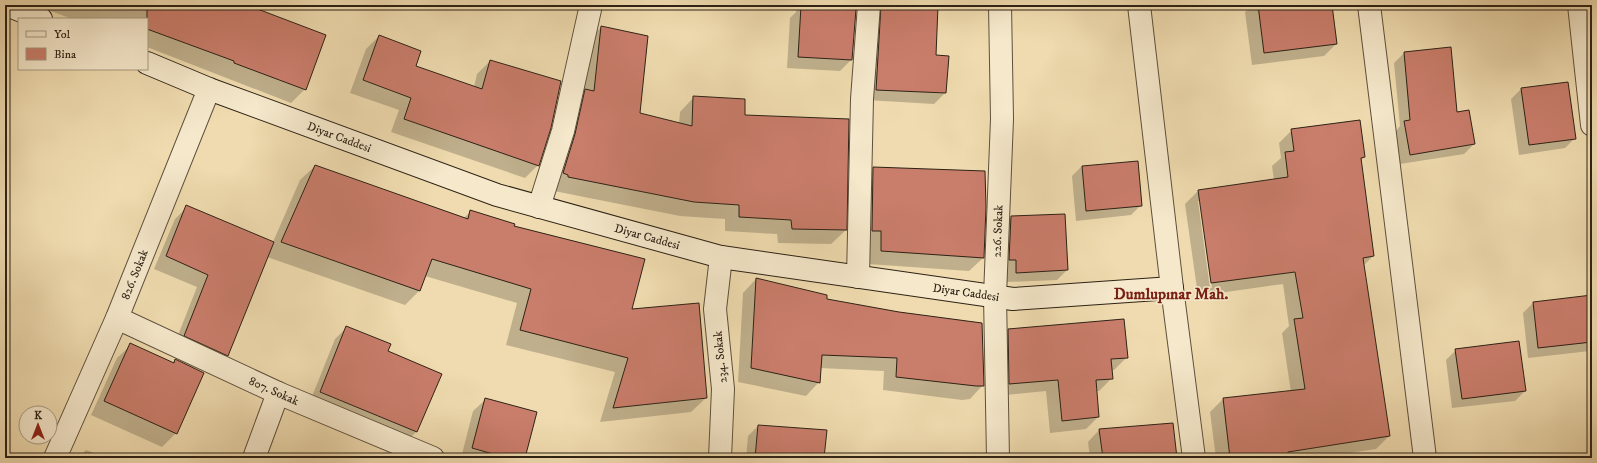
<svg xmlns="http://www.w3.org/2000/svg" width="1597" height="463" font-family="'IM FELL DW Pica',serif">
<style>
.shadow{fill:#0003;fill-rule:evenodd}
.building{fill:#c97d6b;stroke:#2d2215}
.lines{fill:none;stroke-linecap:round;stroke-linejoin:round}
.street-casing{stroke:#5e503c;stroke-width:24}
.secondary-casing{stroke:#2d2215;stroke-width:24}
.street{stroke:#f5e8cb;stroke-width:22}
.secondary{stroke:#f5e8cb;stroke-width:22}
.labels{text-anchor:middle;stroke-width:3;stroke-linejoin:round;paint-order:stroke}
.street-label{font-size:12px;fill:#2d2215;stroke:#f5e8cb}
.district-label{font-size:16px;font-weight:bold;fill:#7a1f14;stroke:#f5e8cb}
</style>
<rect width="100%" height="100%" fill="#efdbaf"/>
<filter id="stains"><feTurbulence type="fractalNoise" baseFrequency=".005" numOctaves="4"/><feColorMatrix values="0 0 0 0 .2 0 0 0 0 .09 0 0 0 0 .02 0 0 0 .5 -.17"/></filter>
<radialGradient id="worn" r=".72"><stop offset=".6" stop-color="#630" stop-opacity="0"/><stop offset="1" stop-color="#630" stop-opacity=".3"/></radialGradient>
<path class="shadow" d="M44 5H244L305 89 291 103 147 47V19H72L43 8Z
M797 5H856L851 60 840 71 787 68 790 18 796 12Z
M863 5H940L937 8 935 56 945 93 934 104 866 100Z
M1253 5H1331L1336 44 1324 56 1252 65 1245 12Z
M1589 5H1592V38Z
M601 27 639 113 679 124 680 112 694 97 744 116 846 230 831 244 778 243 777 234 725 231V219L680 216 554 191 587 41Z
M379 36 415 66 474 87 477 74 490 61 538 165 525 178 391 132 399 110 350 93 366 49Z
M1404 53 1456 113 1474 144 1464 154 1400 164 1395 132 1400 126 1394 63Z
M1521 89 1575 138 1565 148 1519 155 1511 99Z
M1292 130 1364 157 1360 161 1373 256 1363 266 1389 436 1376 449 1316 458H1216L1210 412 1223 399 1291 392 1282 333 1289 326 1283 284 1198 296 1185 204 1198 191 1274 180 1272 166 1281 158 1279 143ZM1198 201H1200L1212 288H1210Z
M315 166 463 219 471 211 513 227 631 310 706 398 691 412 600 422 615 372 506 345 517 303 425 276 419 291 405 305 267 257 227 355 215 368 173 348 197 287 154 269 175 219 187 207 273 242 300 180Z
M1082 166 1141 205 1131 215 1076 221 1072 176Z
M873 168 983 258 969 271 868 264 860 181Z
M1065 215 1067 270 1057 280 1007 282 1001 227 1011 217Z
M756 279 983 385 970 399 962 400 883 390 884 371 820 368 819 382 806 396 738 382 743 293Z
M1592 296V349L1590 351 1528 358 1523 313 1533 303Z
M347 327 387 351 441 374 416 432 404 444 309 404 335 339Z
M1009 330 1127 357 1114 370H1111L1112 378 1099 391H1096L1098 417 1086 429 1050 433 1046 391 997 396 996 343Z
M131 345 172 363 175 360 176 433 162 447 91 415 117 358Z
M1456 350 1525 391 1515 401 1452 408 1446 360Z
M486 399 523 458H461L473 411Z
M758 426 823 458H746L748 436Z
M1099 430 1176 458H1090L1088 442Z
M86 450 107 458H78Z"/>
<path class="building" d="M147 5H247L326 35 306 90 234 63V61L147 29Z
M881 5 938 6 936 55 949 56 946 93 876 90Z
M1258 5H1332L1337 44 1264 53Z
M801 6 856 9 852 60 798 57Z
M601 26 648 36 640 113 692 126 693 96 745 99V115L849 119 847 230 792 229 791 220 739 217V205L694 202 568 177V175L563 173 575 134 585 89 594 91Z
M379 35 421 51 416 66 482 89 490 60 561 81 551 128 539 166 404 119 411 98 363 80Z
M1451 47 1457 112 1469 110 1475 144 1410 155 1404 121 1410 120 1404 52Z
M1568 82 1576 139 1529 145 1521 88Z
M1360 120 1365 157 1361 158 1374 256 1363 258 1390 436 1288 452V458H1230L1223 398 1305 389 1294 319 1303 318 1295 272 1211 283 1198 190 1288 177 1285 152 1294 151 1291 129Z
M1138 161 1142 206 1086 211 1082 166Z
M315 165 468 219 470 210 515 224 514 226 645 259 632 309 699 303 707 398 613 408 628 358 520 330 531 289 432 259 420 291 281 242Z
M873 167 985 171 986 207 984 258 881 251V231H872Z
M186 205 274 242 228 356 184 336 208 275 166 256Z
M1065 214 1068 270 1016 273V260H1009L1011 216Z
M756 278 827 295V299L899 312 982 323 984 386H976L896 377 897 358 822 355 820 383 751 368Z
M1592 295V342L1538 348 1533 302Z
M1124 319 1128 358 1111 359 1113 379 1096 380 1099 417 1062 421 1058 380 1009 384 1008 329Z
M346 326 391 344 388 351 442 374 417 432 320 392Z
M1519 341 1526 391 1462 399 1455 349Z
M130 343 174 363 175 359 204 373 177 434 104 401Z
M485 398 537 412 525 458H507L472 448Z
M1173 423 1177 458H1103L1099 429Z
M758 425 827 430 824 458H755Z"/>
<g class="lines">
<g class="street-casing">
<g id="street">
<path d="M1139 5 1172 288 1194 458"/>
<path d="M1369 5 1425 458"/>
<path d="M1579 5 1592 125"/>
<path d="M539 207 563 131 591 5"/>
<path d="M858 277 862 99 869 5"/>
<path id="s1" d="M117 318 278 393 433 458"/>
<path id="s2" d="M55 458 117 318 209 89"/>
<path d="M254 458 278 393"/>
<path d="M720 458 723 389 715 309 721 257"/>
<path id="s3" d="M998 458 995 296 1002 119 1000 5"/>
</g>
</g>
<g class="secondary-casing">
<g id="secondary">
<path d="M7 5 41 19"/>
<path id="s4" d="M147 63 209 89 497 195 721 257 1013 299 1172 288"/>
</g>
</g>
<use href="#street" class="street"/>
<use href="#secondary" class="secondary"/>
</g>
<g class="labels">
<g class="street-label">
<text dy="4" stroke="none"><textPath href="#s4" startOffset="206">Diyar Caddesi</textPath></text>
<text dy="4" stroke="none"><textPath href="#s3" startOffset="227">226. Sokak</textPath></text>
<text dy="4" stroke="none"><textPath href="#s4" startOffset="530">Diyar Caddesi</textPath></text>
<text dy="4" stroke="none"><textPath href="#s2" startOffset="200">826. Sokak</textPath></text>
<text dy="4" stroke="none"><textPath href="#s4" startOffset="854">Diyar Caddesi</textPath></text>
<text transform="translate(720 357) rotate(-96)" y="4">234. Sokak</text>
<text dy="4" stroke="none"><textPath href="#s1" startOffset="173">807. Sokak</textPath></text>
</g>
<g class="district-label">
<text x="1171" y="299">Dumlupınar Mah.</text>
</g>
</g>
<rect width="1597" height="463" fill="none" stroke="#efdbaf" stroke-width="20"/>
<rect x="6" y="6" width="1585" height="451" fill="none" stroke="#2d2215" stroke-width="2"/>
<rect x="10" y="10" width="1577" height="443" fill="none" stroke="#2d2215"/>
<rect x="18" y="18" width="130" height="52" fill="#f5e8cb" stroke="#a59982"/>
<rect x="26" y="31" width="20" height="6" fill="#f5e8cb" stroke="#a59982"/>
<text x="54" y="38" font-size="12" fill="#2d2215">Yol</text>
<rect x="26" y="48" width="20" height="12" fill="#c97d6b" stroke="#a59982"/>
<text x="54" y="58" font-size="12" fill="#2d2215">Bina</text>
<g transform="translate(38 425)"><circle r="19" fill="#f5e8cb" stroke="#a59982"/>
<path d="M0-3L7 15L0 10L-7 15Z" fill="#8f2418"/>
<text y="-6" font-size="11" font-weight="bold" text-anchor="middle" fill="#2d2215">K</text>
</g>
<rect width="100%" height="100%" filter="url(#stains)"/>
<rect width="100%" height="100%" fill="url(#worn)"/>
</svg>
